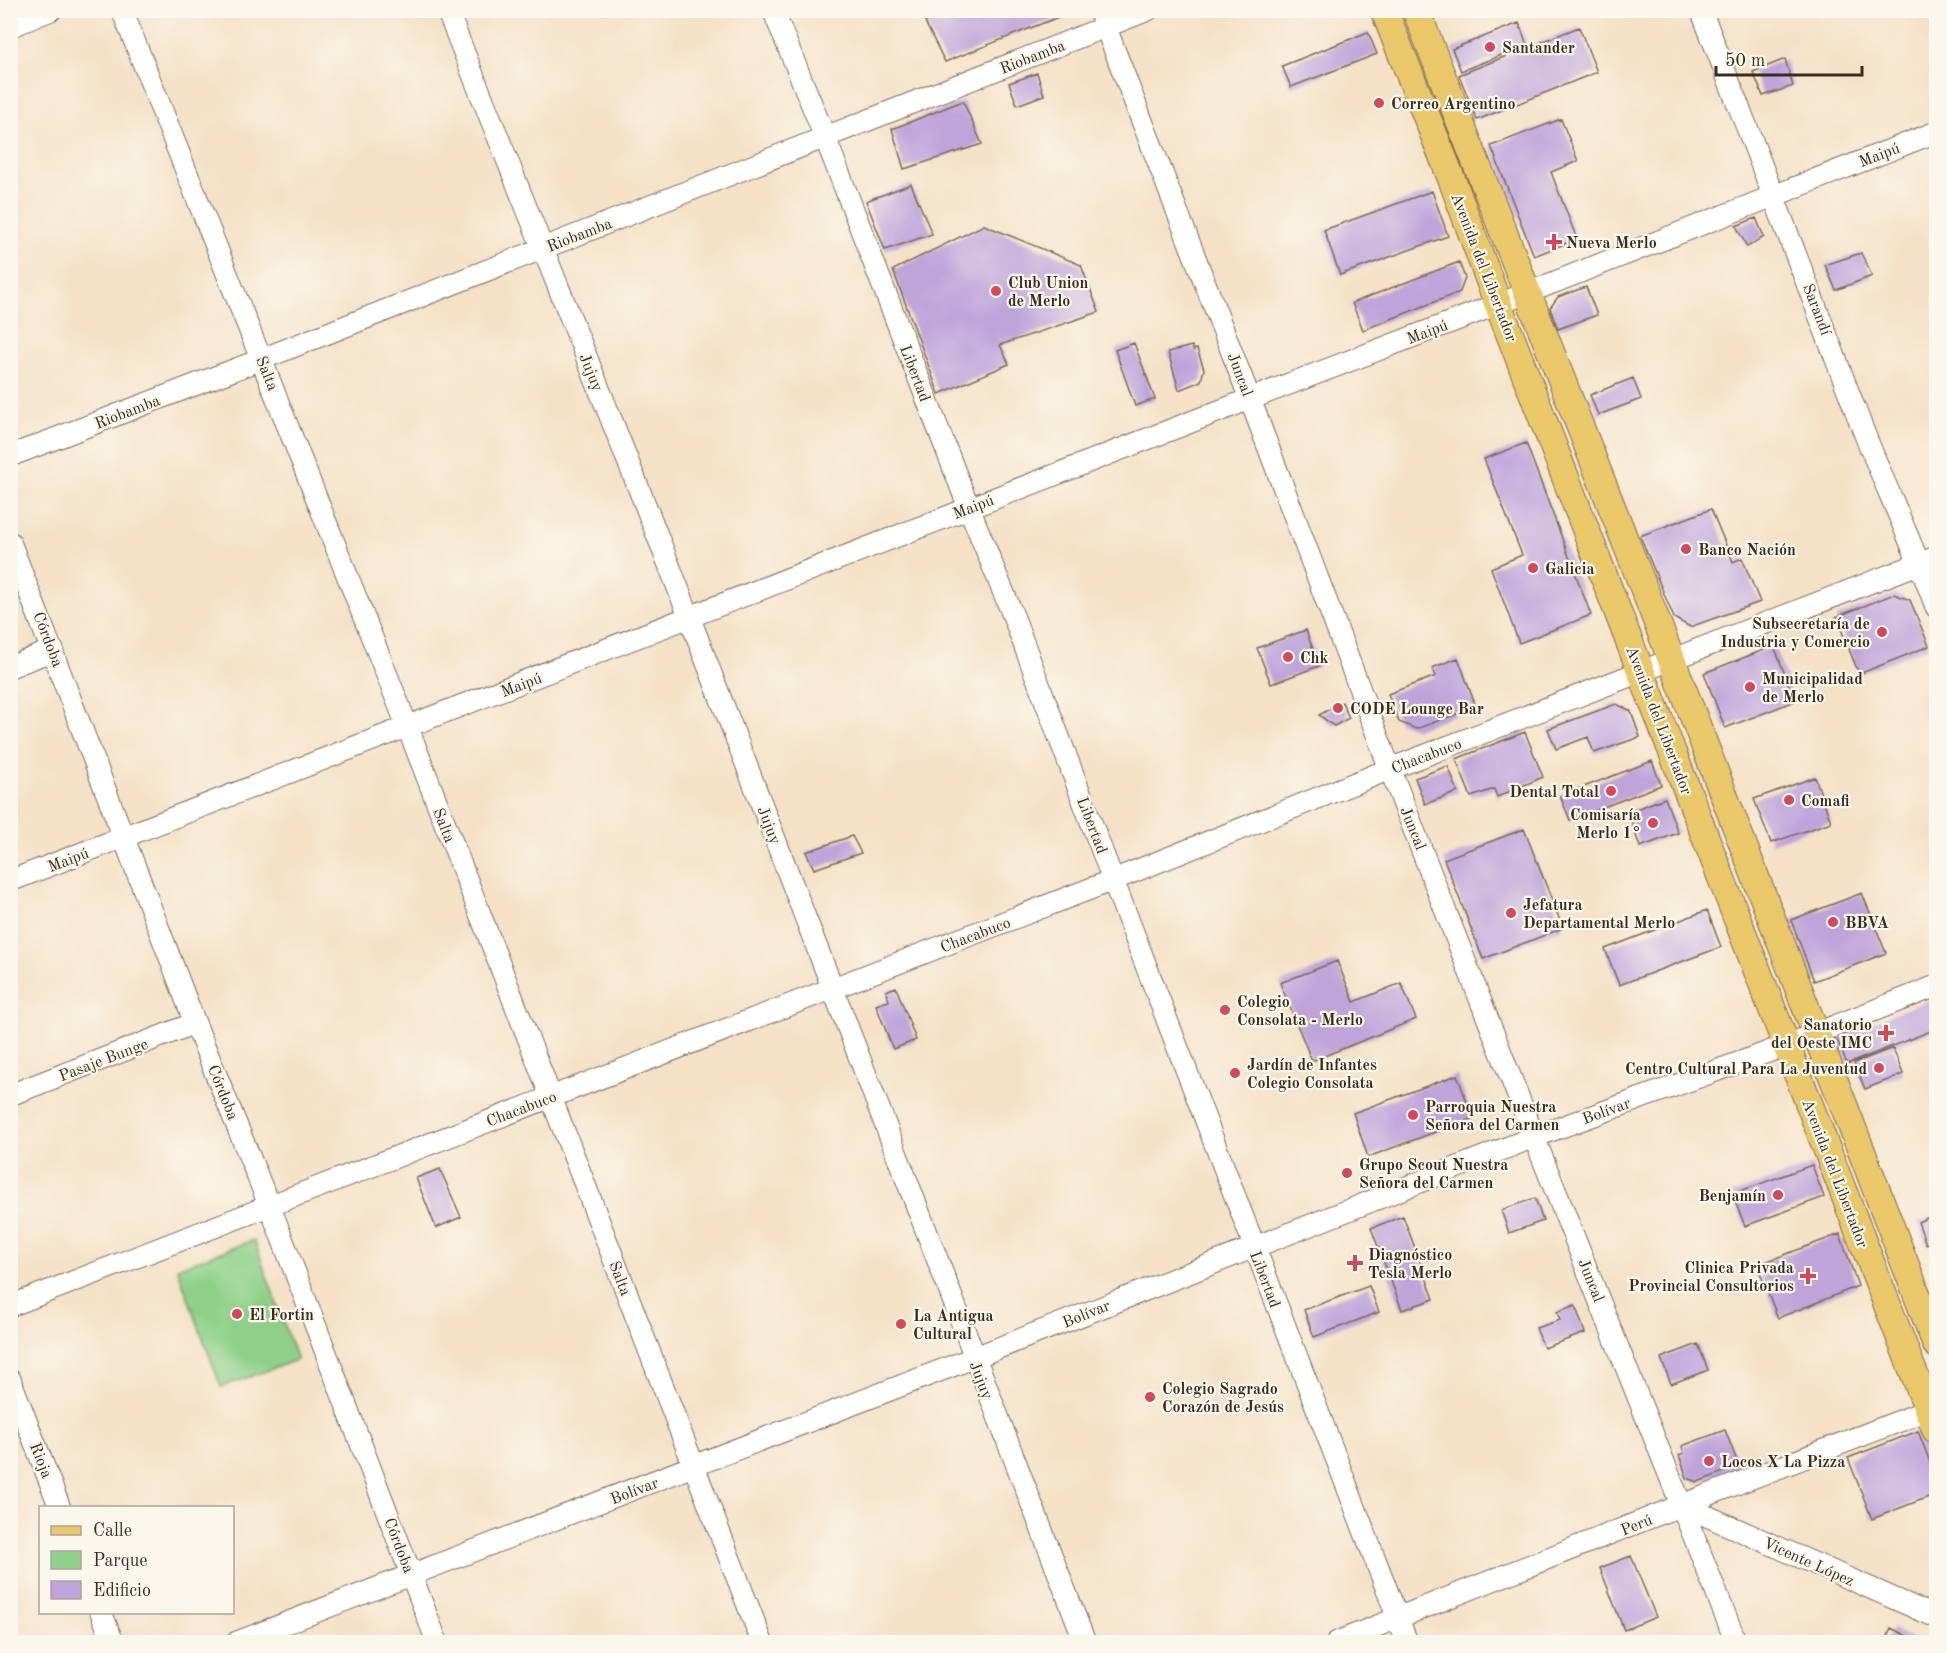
<svg xmlns="http://www.w3.org/2000/svg" width="1947" height="1653" font-family="'Old Standard TT',serif">
<style>
.green{fill:#8ed088;stroke:#647d53;stroke-width:1.5}
.building{fill:#bfa4da}
.lines{fill:none;stroke-linecap:round;stroke-linejoin:round}
.minor-casing{stroke:#7c6a59;stroke-width:23}
.major-casing{stroke:#7c6a59;stroke-width:29}
.minor{stroke:#fff;stroke-width:21}
.major{stroke:#eac769;stroke-width:27}
.poi-dot{fill:#d1495b;stroke:#fbf7ec;stroke-width:2}
.labels{text-anchor:middle;stroke-width:4.5;stroke-linejoin:round;paint-order:stroke}
.poi-label{font-size:16px;font-weight:bold;fill:#3b2a1e;stroke:#fbf7ec;text-anchor:start}
.street-label{font-size:16px;fill:#3b2a1e;stroke:#fbf7ec}
</style>
<rect width="100%" height="100%" fill="#fbf7ec"/>
<filter id="ink" filterUnits="userSpaceOnUse"><feTurbulence type="fractalNoise" baseFrequency=".0167" numOctaves="2"/><feDisplacementMap in="SourceGraphic" scale="12" xChannelSelector="R" yChannelSelector="G"/><feConvolveMatrix kernelMatrix="1 2 1 2 8 2 1 2 1" color-interpolation-filters="sRGB"/></filter>
<filter id="wash" filterUnits="userSpaceOnUse"><feTurbulence type="fractalNoise" baseFrequency=".008" numOctaves="4" result="noise"/><feDisplacementMap in="SourceGraphic" scale="24" xChannelSelector="R" yChannelSelector="G"/><feGaussianBlur stdDeviation="1.35" result="paint"/><feColorMatrix in="noise" values="0 0 0 0 0 0 0 0 0 0 0 0 0 0 0 0 0 1.4 0 .05"/><feComposite in="paint" operator="in"/></filter>
<g filter="url(#wash)">
<rect width="100%" height="100%" fill="#f4e1c6"/>
<path class="green" d="M254 1240 297 1360 221 1387 177 1268Z"/>
<g id="blocks">
<path class="building" d="M953 10H1065L1066 14 945 62 925 22Z
M1519 23 1527 45 1461 71 1452 49Z
M1579 27 1597 72 1477 120 1459 75Z
M1368 32 1377 54 1291 87 1282 66Z
M1785 59 1793 86 1763 96 1753 72Z
M1037 73 1044 95 1017 105 1009 83Z
M963 101 982 144 904 169 892 129Z
M1561 119 1578 161 1551 172 1577 239 1534 256 1491 146Z
M911 184 932 234 885 250 866 201Z
M1432 191 1448 236 1340 275 1324 230Z
M1756 218 1764 237 1747 247 1736 226Z
M984 225 1081 265 1099 312 1000 345 1009 364 939 394 893 270Z
M1861 253 1872 276 1836 290 1825 265Z
M1459 262 1465 278 1460 292 1363 330 1352 303Z
M1586 287 1597 315 1558 329 1550 308 1558 297Z
M1134 343 1155 399 1135 406 1115 350Z
M1192 346 1193 350 1197 349 1204 369 1201 381 1179 390 1168 352Z
M1633 378 1641 399 1598 415 1590 395Z
M1526 443 1591 615 1519 643 1491 568 1522 555 1484 459Z
M1711 509 1733 562 1742 558 1760 602 1690 627 1674 618 1640 536Z
M1894 594 1910 600 1929 646 1859 674 1836 617Z
M1306 630 1319 666 1271 684 1257 648Z
M1774 646 1795 701 1725 728 1704 673Z
M1458 658 1476 707 1416 729 1399 722 1388 694 1436 676 1432 668Z
M1342 702 1349 718 1334 726 1319 715Z
M1616 704 1631 711 1640 737 1594 753 1588 737 1556 749 1548 729Z
M1525 732 1543 777 1497 797 1494 789 1471 797 1456 759Z
M1652 761 1661 785 1570 820 1560 796Z
M1448 766 1458 792 1425 804 1415 778Z
M1815 777 1831 822 1771 843 1754 799Z
M1665 798 1678 833 1640 847 1628 812Z
M1524 829 1563 928 1483 959 1444 859Z
M852 836 861 853 814 869 806 852Z
M1862 893 1886 953 1814 981 1791 920Z
M1707 910 1721 947 1619 985 1605 949Z
M1337 961 1354 1002 1401 983 1416 1019 1312 1061 1280 983Z
M896 987 916 1040 893 1049 876 1005 889 1001 886 991Z
M1936 997V1029L1847 1064 1836 1037Z
M1893 1048 1903 1074 1865 1089 1854 1063Z
M1457 1075 1473 1118 1368 1157 1353 1113Z
M1812 1165 1824 1197 1745 1226 1732 1194Z
M440 1169 461 1217 436 1228 416 1178Z
M1535 1198 1543 1221 1509 1233 1501 1210Z
M1936 1214V1241L1926 1244 1918 1222Z
M1403 1216 1434 1299 1402 1310 1371 1228Z
M1840 1234 1858 1286 1778 1318 1757 1265Z
M1369 1286 1379 1312 1314 1337 1304 1310Z
M1575 1305 1585 1333 1544 1348 1536 1328 1560 1320 1557 1312Z
M1698 1344 1708 1370 1671 1384 1661 1358Z
M1725 1430 1739 1466 1698 1482 1687 1478 1679 1455 1684 1453 1682 1446Z
M1918 1431 1936 1478V1494L1872 1519 1848 1458Z
M1631 1556 1656 1617 1624 1630 1600 1568Z
M1891 1628 1919 1642H1884Z"/>
</g>
</g>
<g filter="url(#ink)">
<use href="#blocks" fill-opacity="0" stroke="#7c6a59" stroke-width="1.5"/>
<g class="lines">
<g class="minor-casing">
<path id="minor" d="M122 10 408 728 762 1642
M447 10C529 215 612 418 692 624 824 963 952 1304 1085 1642
M773 10 825 137 969 508 1014 618 1113 880 1407 1642
M1099 10 1250 399 1390 769 1534 1137 1736 1642
M1701 10C1755 147 1808 285 1860 422 1884 484 1913 544 1936 607
M10 27 51 10
M10 456 262 359 1148 10
M10 542 195 1023 270 1207 437 1642
M10 667 53 650
M10 881 1250 399 1527 293 1936 132
M10 1095 195 1023
M10 1306 1113 880 1390 769 1936 557
M10 1379 60 1508
M1682 1505 1936 1617
M101 1612 113 1642
M237 1642 973 1358 1534 1137 1787 1045 1936 986
M1337 1642 1682 1505 1936 1407"/>
</g>
<g class="major-casing">
<path id="major" d="M1384 10 1452 180 1498 304 1936 1430
M1416 10 1650 604 1936 1344"/>
</g>
<use href="#minor" class="minor"/>
<use href="#major" class="major"/>
</g>
</g>
<g class="poi-dot">
<circle cx="1490" cy="47" r="6"/>
<circle cx="1379" cy="103" r="6"/>
<path d="M1551 233h6v6h6v6h-6v6h-6v-6h-6v-6h6z"/>
<circle cx="996" cy="291" r="6"/>
<circle cx="1686" cy="549" r="6"/>
<circle cx="1533" cy="568" r="6"/>
<circle cx="1882" cy="632" r="6"/>
<circle cx="1288" cy="657" r="6"/>
<circle cx="1750" cy="687" r="6"/>
<circle cx="1338" cy="708" r="6"/>
<circle cx="1611" cy="791" r="6"/>
<circle cx="1789" cy="800" r="6"/>
<circle cx="1653" cy="823" r="6"/>
<circle cx="1511" cy="913" r="6"/>
<circle cx="1833" cy="922" r="6"/>
<circle cx="1225" cy="1010" r="6"/>
<path d="M1883 1024h6v6h6v6h-6v6h-6v-6h-6v-6h6z"/>
<circle cx="1879" cy="1068" r="6"/>
<circle cx="1235" cy="1073" r="6"/>
<circle cx="1413" cy="1115" r="6"/>
<circle cx="1347" cy="1173" r="6"/>
<circle cx="1778" cy="1195" r="6"/>
<path d="M1352 1254h6v6h6v6h-6v6h-6v-6h-6v-6h6z"/>
<path d="M1805 1267h6v6h6v6h-6v6h-6v-6h-6v-6h6z"/>
<circle cx="237" cy="1314" r="6"/>
<circle cx="901" cy="1324" r="6"/>
<circle cx="1150" cy="1397" r="6"/>
<circle cx="1709" cy="1461" r="6"/>
</g>
<g class="labels">
<g class="poi-label">
<text x="1502" y="53">Santander</text>
<text x="1391" y="109">Correo Argentino</text>
<text x="1566" y="248">Nueva Merlo</text>
<text x="1008" y="288">Club Union<tspan x="1008" dy="18">de Merlo</tspan></text>
<text x="1698" y="555">Banco Nación</text>
<text x="1545" y="574">Galicia</text>
<text x="1870" y="629" text-anchor="end">Subsecretaría de<tspan x="1870" dy="18">Industria y Comercio</tspan></text>
<text x="1300" y="663">Chk</text>
<text x="1762" y="684">Municipalidad<tspan x="1762" dy="18">de Merlo</tspan></text>
<text x="1350" y="714">CODE Lounge Bar</text>
<text x="1599" y="797" text-anchor="end">Dental Total</text>
<text x="1801" y="806">Comafi</text>
<text x="1641" y="820" text-anchor="end">Comisaría<tspan x="1641" dy="18">Merlo 1°</tspan></text>
<text x="1523" y="910">Jefatura<tspan x="1523" dy="18">Departamental Merlo</tspan></text>
<text x="1845" y="928">BBVA</text>
<text x="1237" y="1007">Colegio<tspan x="1237" dy="18">Consolata - Merlo</tspan></text>
<text x="1872" y="1030" text-anchor="end">Sanatorio<tspan x="1872" dy="18">del Oeste IMC</tspan></text>
<text x="1247" y="1070">Jardín de Infantes<tspan x="1247" dy="18">Colegio Consolata</tspan></text>
<text x="1867" y="1074" text-anchor="end">Centro Cultural Para La Juventud</text>
<text x="1425" y="1112">Parroquia Nuestra<tspan x="1425" dy="18">Señora del Carmen</tspan></text>
<text x="1359" y="1170">Grupo Scout Nuestra<tspan x="1359" dy="18">Señora del Carmen</tspan></text>
<text x="1766" y="1201" text-anchor="end">Benjamín</text>
<text x="1368" y="1260">Diagnóstico<tspan x="1368" dy="18">Tesla Merlo</tspan></text>
<text x="1794" y="1273" text-anchor="end">Clinica Privada<tspan x="1794" dy="18">Provincial Consultorios</tspan></text>
<text x="249" y="1320">El Fortin</text>
<text x="913" y="1321">La Antigua<tspan x="913" dy="18">Cultural</tspan></text>
<text x="1162" y="1394">Colegio Sagrado<tspan x="1162" dy="18">Corazón de Jesús</tspan></text>
<text x="1721" y="1467">Locos X La Pizza</text>
</g>
<g class="street-label">
<text transform="translate(1032 56) rotate(-21)" y="6">Riobamba</text>
<text transform="translate(1879 154) rotate(-21)" y="6">Maipú</text>
<text transform="translate(579 234) rotate(-21)" y="6">Riobamba</text>
<text transform="translate(1485 267) rotate(69)" y="6">Avenida del Libertador</text>
<text transform="translate(1818 309) rotate(69)" y="6">Sarandí</text>
<text transform="translate(1427 331) rotate(-21)" y="6">Maipú</text>
<text transform="translate(592 372) rotate(68)" y="6">Jujuy</text>
<text transform="translate(268 373) rotate(68)" y="6">Salta</text>
<text transform="translate(916 373) rotate(69)" y="6">Libertad</text>
<text transform="translate(1241 374) rotate(69)" y="6">Juncal</text>
<text transform="translate(127 411) rotate(-21)" y="6">Riobamba</text>
<text transform="translate(973 506) rotate(-21)" y="6">Maipú</text>
<text transform="translate(49 639) rotate(69)" y="6">Córdoba</text>
<text transform="translate(521 684) rotate(-21)" y="6">Maipú</text>
<text transform="translate(1660 720) rotate(69)" y="6">Avenida del Libertador</text>
<text transform="translate(1426 755) rotate(-21)" y="6">Chacabuco</text>
<text transform="translate(445 825) rotate(69)" y="6">Salta</text>
<text transform="translate(770 825) rotate(69)" y="6">Jujuy</text>
<text transform="translate(1093 825) rotate(69)" y="6">Libertad</text>
<text transform="translate(1414 828) rotate(68)" y="6">Juncal</text>
<text transform="translate(68 859) rotate(-21)" y="6">Maipú</text>
<text transform="translate(975 934) rotate(-21)" y="6">Chacabuco</text>
<text transform="translate(103 1059) rotate(-21)" y="6">Pasaje Bunge</text>
<text transform="translate(224 1092) rotate(68)" y="6">Córdoba</text>
<text transform="translate(521 1108) rotate(-21)" y="6">Chacabuco</text>
<text transform="translate(1606 1110) rotate(-20)" y="6">Bolívar</text>
<text transform="translate(1836 1173) rotate(69)" y="6">Avenida del Libertador</text>
<text transform="translate(621 1278) rotate(69)" y="6">Salta</text>
<text transform="translate(1266 1279) rotate(69)" y="6">Libertad</text>
<text transform="translate(1592 1280) rotate(68)" y="6">Juncal</text>
<text transform="translate(1086 1313) rotate(-22)" y="6">Bolívar</text>
<text transform="translate(982 1380) rotate(69)" y="6">Jujuy</text>
<text transform="translate(42 1460) rotate(69)" y="6">Rioja</text>
<text transform="translate(634 1490) rotate(-21)" y="6">Bolívar</text>
<text transform="translate(1636 1524) rotate(-22)" y="6">Perú</text>
<text transform="translate(400 1545) rotate(69)" y="6">Córdoba</text>
<text transform="translate(1809 1561) rotate(24)" y="6">Vicente López</text>
</g>
</g>
<rect width="1947" height="1653" fill="none" stroke="#fbf7ec" stroke-width="36"/>
<rect x="39" y="1506" width="195" height="108" fill="#fbf7ec" stroke="#aea59a" stroke-width="1.5"/>
<rect x="51" y="1526" width="30" height="9" fill="#eac769" stroke="#aea59a" stroke-width="1.5"/>
<text x="93" y="1536" font-size="18" fill="#3b2a1e">Calle</text>
<rect x="51" y="1551" width="30" height="18" fill="#8ed088" stroke="#aea59a" stroke-width="1.5"/>
<text x="93" y="1566" font-size="18" fill="#3b2a1e">Parque</text>
<rect x="51" y="1581" width="30" height="18" fill="#bfa4da" stroke="#aea59a" stroke-width="1.5"/>
<text x="93" y="1596" font-size="18" fill="#3b2a1e">Edificio</text>
<path d="M1716 66v9h146v-9" fill="none" stroke="#3b2a1e" stroke-width="3"/>
<text x="1725" y="66" font-size="18" fill="#3b2a1e" stroke="#fbf7ec" stroke-width="4.5" paint-order="stroke">50 m</text>
</svg>
